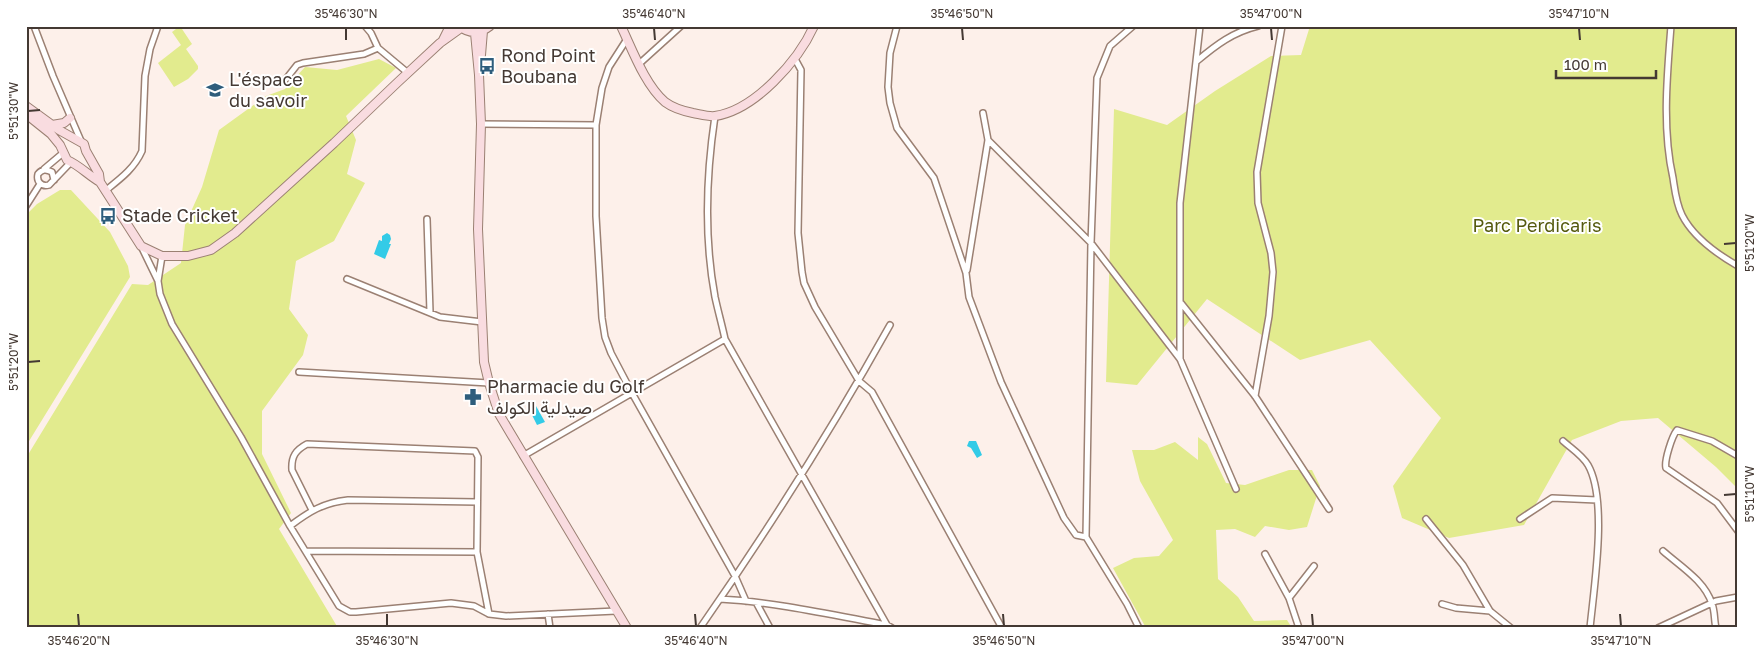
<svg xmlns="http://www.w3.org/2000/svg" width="1764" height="654" font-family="'Golos Text',Vazirmatn,sans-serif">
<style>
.green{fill:#e2eb8e}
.water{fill:#33cbe7}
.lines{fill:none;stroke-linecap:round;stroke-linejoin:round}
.street-casing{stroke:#9b8073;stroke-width:8}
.secondary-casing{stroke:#9b8073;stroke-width:10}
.street{stroke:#fff;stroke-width:5}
.secondary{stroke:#f9dce0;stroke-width:8}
.ticks{fill:none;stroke:#443933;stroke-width:2}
.labels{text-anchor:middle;stroke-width:4;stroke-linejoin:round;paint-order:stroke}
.poi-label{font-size:18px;fill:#443933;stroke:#fff;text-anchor:start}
.park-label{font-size:18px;fill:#555a0e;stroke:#fff}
.neatline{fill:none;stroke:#443933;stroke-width:2}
.ticks-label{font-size:12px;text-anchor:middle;fill:#443933}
</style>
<rect width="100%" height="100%" fill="#fdf0ea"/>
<path class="green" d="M180 26 192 44 186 49 198 66V69L188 79 174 87 158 63 181 45 172 32Z
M1310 26H1738V489L1716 467 1658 418 1621 421 1572 440 1524 525 1449 538 1402 518 1393 486 1441 418 1370 340 1300 360 1207 299 1137 385 1106 382 1114 109 1167 125 1215 91 1271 56 1301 55Z
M379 59 396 68 346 116 356 140 347 174 365 183 334 241 296 261 289 309 308 335 303 355 262 411V454L291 513 279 529 338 628H26V458L132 284 148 285 181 263 185 225 202 187 219 130 266 96 285 89 305 67 337 70Z
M60 190H71L110 232 128 266 130 277 26 446V215L37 204Z
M1198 437 1207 444 1226 483 1245 485 1289 470H1312L1320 486 1307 527 1289 530 1265 526 1255 537 1235 529 1216 530 1218 579 1238 597 1254 621 1287 620 1292 628H1146L1113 568 1134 558 1159 556 1173 540 1140 481 1132 450H1154L1175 442 1198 460Z"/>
<path class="water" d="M387 233 390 235 391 239 389 244H391L385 259 374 254 379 240 382 241V236Z
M536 406 545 422 537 425 530 411Z
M969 441H976L982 455 977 458 971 448 967 446Z"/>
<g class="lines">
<g class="street-casing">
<path id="street" d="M34 26 53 76 81 141
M365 26 371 33 378 48 408 73
M897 26 890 53 888 87 890 103 897 128 934 178 966 273 969 297 1001 382 1064 518 1076 535 1086 537
M1133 26 1110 46 1097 78 1091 243 1086 537 1127 604 1139 628
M1671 26C1667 76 1662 129 1673 178 1675 191 1676 203 1682 215 1693 237 1717 254 1738 266
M627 39 609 67 602 88 596 125V216L602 318 605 337 611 353 632 393 735 576 746 601
M795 59 801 70 798 233 802 272 804 283 815 307 859 381 872 392 1002 628
M1197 61C1216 45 1233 32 1258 26
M639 64 681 26
M286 79 297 65 303 63 364 54 378 48
M715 116C706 176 704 238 715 297 718 311 722 325 725 339L887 625
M481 124 596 125
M988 140 1091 243 1180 359 1236 489
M44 169 63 153
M54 180 52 172C46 169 42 169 38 174 36 182 42 187 49 185L71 162
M105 191C120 179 134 169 142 151L145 76 150 49 158 26
M26 206 40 184
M427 219 430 312
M141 246 158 281
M162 256 158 281 160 294 172 324 241 437 290 526 339 606 350 612H356L451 603 474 606 489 614 506 616 616 611
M967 270 988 140 983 113
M347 279 440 317 482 322
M1181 303 1255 396 1329 509
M1180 359V203L1200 26
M299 372 489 383
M1255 396 1269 316 1273 272 1271 253 1258 203 1257 172 1282 26
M1563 441C1572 449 1582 455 1588 465 1608 500 1594 587 1590 628
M523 456 725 339
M1738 456 1712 441 1677 430C1672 436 1664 461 1666 468L1717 503 1738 531
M312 510 292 470C291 456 296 450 307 444L475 451 478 457 477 552 489 614
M1426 519 1463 565 1490 611 1511 628
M1520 519 1552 498 1597 500
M290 526C310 511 323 503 348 500L477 502
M306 551 477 552
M1663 551C1680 566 1705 581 1712 604 1715 611 1714 620 1716 628
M1265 554 1289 598 1299 628
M1289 598 1314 566
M720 599C775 602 833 615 887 625L892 628
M757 604 770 628
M1442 604 1456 608 1490 611
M548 614 550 628
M700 628C768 530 832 429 890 325
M1658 628 1716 601 1738 597"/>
</g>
<g class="secondary-casing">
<path id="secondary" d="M459 26C469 34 480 34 490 26
M621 26C632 49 645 85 665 102 673 108 683 111 693 113 699 114 709 117 715 116 755 110 798 61 814 26
M475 33 479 75 481 124 478 229 484 362 489 383 499 414 627 628
M443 40 450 26
M481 55 483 31
M26 106 59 130 84 144 86 151 99 174 100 182 141 246 162 256H188L211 250 235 233 334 143 398 82 440 43 461 28
M26 114 51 134 60 145 67 160C79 165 88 175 100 182
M52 125 64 123 70 118"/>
</g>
<use href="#street" class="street"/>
<use href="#secondary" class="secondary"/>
</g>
<path class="ticks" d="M346 28V40M654 28 655 40M962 28 963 40M1271 28 1272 40M1579 28 1580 40M28 111 40 110M1724 244 1736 243M28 362 40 361M1724 495 1736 494M78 614 79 626M387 614V626M695 614 696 626M1003 614 1004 626M1312 614 1313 626M1620 614 1621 626"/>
<defs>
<g id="bus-bare" transform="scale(1.35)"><path d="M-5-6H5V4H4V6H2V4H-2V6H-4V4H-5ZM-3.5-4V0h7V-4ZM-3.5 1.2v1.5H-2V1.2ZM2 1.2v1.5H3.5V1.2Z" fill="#2e5d7c" stroke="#fff" stroke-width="2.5" paint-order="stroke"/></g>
<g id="school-bare" transform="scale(1.35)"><path d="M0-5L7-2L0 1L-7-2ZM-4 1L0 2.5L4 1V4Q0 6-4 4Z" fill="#2e5d7c" stroke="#fff" stroke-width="2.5" paint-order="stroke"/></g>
<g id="pharmacy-bare" transform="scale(1.35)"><path d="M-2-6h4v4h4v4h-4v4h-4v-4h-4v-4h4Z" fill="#2e5d7c" stroke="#fff" stroke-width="2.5" paint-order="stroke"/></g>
</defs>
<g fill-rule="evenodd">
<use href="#bus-bare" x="487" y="66"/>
<use href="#school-bare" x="215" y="90"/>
<use href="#bus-bare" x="108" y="216"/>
<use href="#pharmacy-bare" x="473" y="397"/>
</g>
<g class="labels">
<g class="poi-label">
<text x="501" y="62">Rond Point<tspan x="501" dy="21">Boubana</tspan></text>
<text x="229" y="86">L'éspace<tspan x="229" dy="21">du savoir</tspan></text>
<text x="122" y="222">Stade Cricket</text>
<text x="487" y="393">Pharmacie du Golf<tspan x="487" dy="21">صيدلية الكولف</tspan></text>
</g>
<g class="park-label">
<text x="1537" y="232">Parc Perdicaris</text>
</g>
</g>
<rect width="1764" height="654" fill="none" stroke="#ffffff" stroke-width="55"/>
<path d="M1556 70v8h100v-8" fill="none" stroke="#443933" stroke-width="2.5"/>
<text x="1564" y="70" font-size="15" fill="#443933" stroke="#ffffff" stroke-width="4" paint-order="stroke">100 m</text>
<rect x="28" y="28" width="1708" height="598" class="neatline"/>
<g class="ticks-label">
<text x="346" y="18">35°46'30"N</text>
<text x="654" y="18">35°46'40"N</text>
<text x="962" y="18">35°46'50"N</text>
<text x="1271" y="18">35°47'00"N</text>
<text x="1579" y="18">35°47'10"N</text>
<text transform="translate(14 111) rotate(-90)" y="4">5°51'30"W</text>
<text transform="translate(1750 243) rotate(-90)" y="4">5°51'20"W</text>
<text transform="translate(14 362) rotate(-90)" y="4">5°51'20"W</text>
<text transform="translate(1750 494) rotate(-90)" y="4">5°51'10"W</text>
<text x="79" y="645">35°46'20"N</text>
<text x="387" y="645">35°46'30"N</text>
<text x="696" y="645">35°46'40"N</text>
<text x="1004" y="645">35°46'50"N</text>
<text x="1313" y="645">35°47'00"N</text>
<text x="1621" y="645">35°47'10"N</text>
</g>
</svg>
